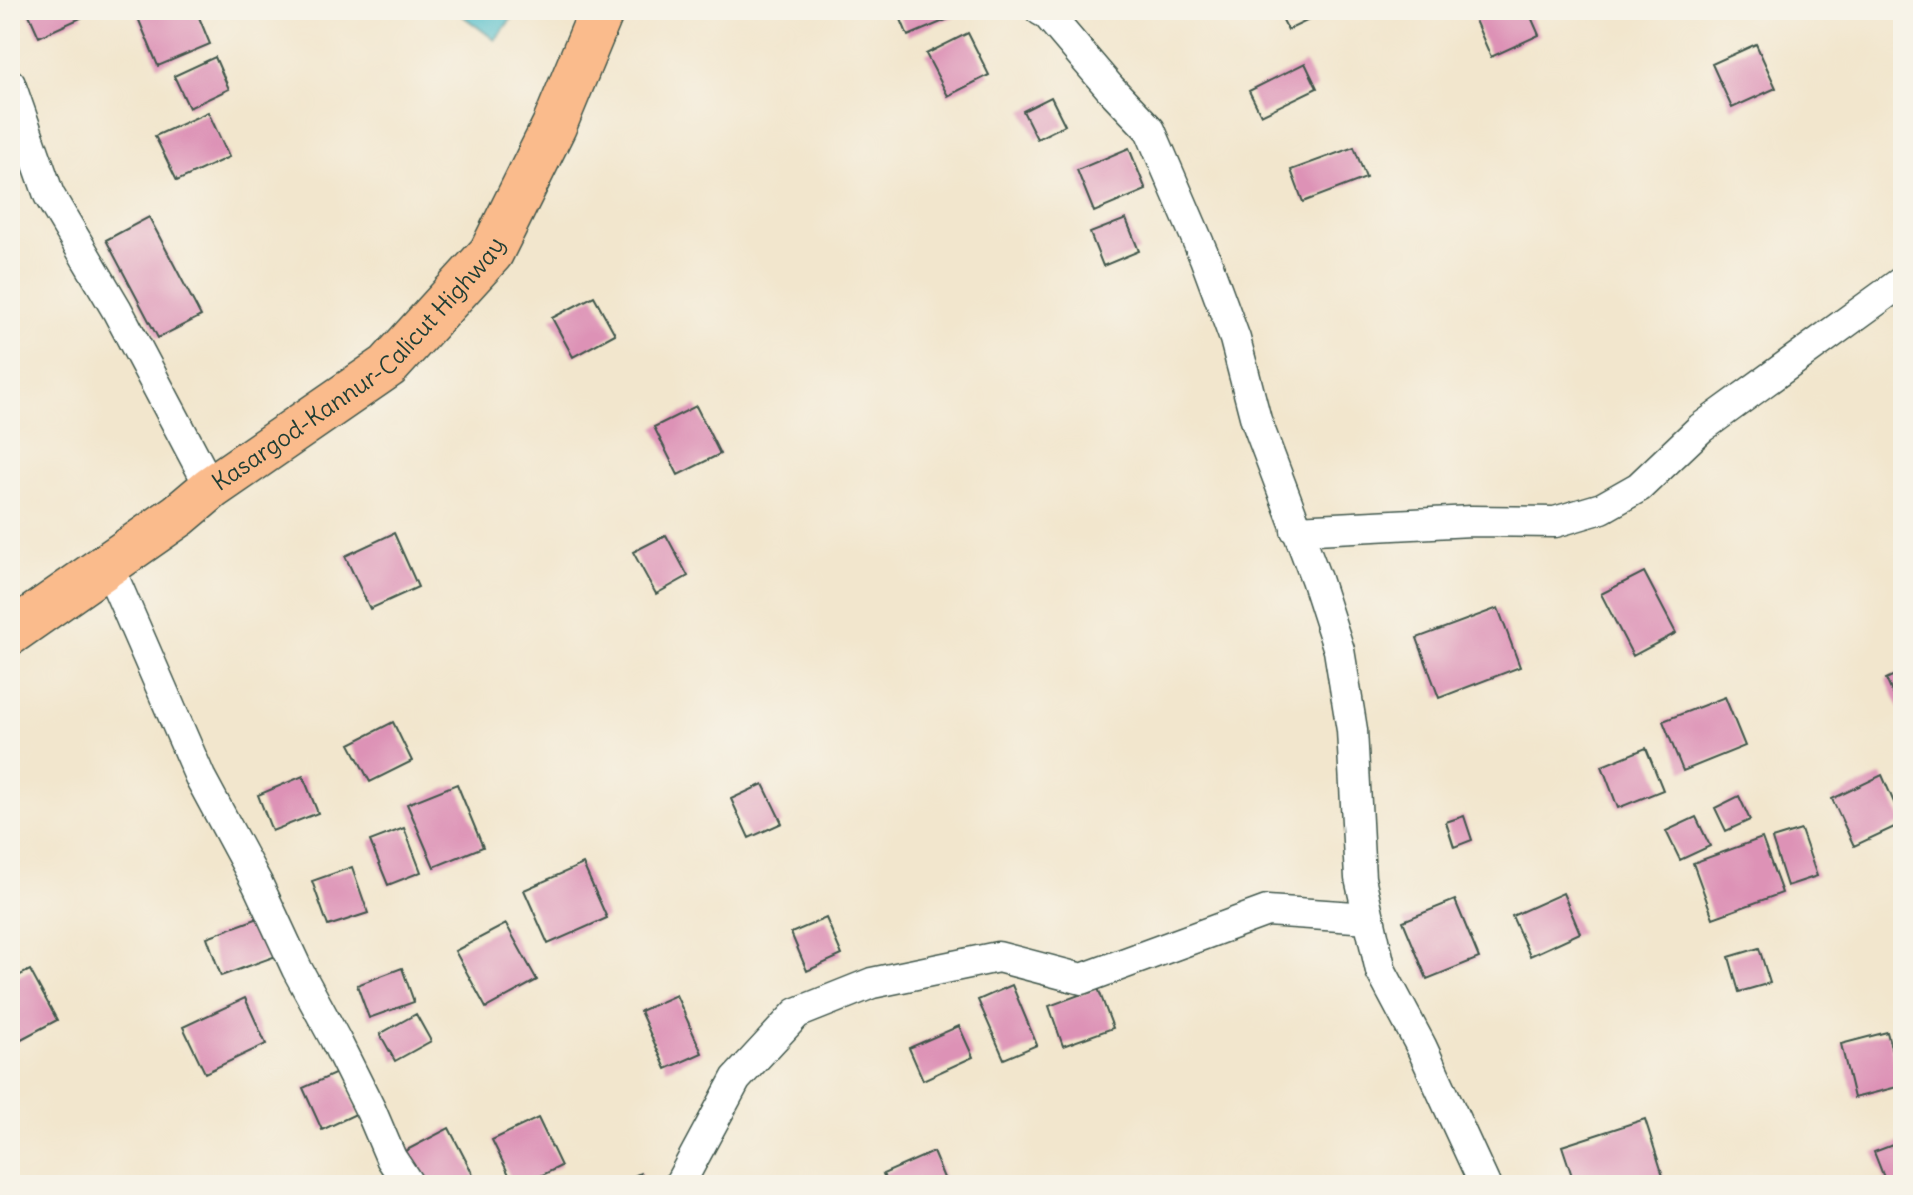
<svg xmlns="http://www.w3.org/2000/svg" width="1913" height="1195" font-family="Delius,sans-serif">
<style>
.water{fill:#51beca;stroke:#387e7f;stroke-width:2}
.building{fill:#dd92b6}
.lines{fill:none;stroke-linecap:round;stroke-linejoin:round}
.street-casing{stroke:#3f564b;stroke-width:33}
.highway-casing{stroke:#3f564b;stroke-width:47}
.street{stroke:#fff;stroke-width:30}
.highway{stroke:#fabb8c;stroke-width:44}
.labels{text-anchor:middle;stroke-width:6;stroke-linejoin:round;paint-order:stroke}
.street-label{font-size:24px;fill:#1f3d34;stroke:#f7f3e8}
</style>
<rect width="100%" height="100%" fill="#f7f3e8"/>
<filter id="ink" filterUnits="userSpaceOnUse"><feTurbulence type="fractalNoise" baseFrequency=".0125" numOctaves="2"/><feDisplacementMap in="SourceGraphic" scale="16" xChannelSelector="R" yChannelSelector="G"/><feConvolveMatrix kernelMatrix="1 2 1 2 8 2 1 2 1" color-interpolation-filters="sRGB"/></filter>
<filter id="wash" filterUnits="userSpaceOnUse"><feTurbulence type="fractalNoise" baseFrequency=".006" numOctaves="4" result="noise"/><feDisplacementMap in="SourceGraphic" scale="32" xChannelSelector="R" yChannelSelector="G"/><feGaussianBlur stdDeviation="1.8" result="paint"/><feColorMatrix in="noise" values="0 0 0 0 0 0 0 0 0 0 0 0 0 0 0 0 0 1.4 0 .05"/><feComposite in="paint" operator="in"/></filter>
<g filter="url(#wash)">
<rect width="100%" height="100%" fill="#f2e6cd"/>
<path class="water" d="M455 10H518L495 40Z"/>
<g id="blocks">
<path class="building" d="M27 10H80L83 17 39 37Z
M156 10H196L210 44 158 66 138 18Z
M897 10H970L908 36Z
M1278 10H1330L1288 30Z
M1491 10H1528L1539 35 1491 57 1474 18Z
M968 33 989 75 948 96 926 54Z
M1756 44 1776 88 1732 108 1712 64Z
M215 57 229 89 189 108 174 76Z
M1305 63 1317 88 1261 115 1249 91Z
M1051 97 1065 125 1037 139 1023 111Z
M208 112 229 157 177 181 155 136Z
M1354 147 1366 178 1303 202 1291 170Z
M1129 148 1146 190 1094 212 1077 170Z
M149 217 201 316 158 338 106 240Z
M1126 219 1139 251 1103 266 1090 233Z
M594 296 615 334 573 357 552 318Z
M696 406 720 454 678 475 654 427Z
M394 533 418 587 370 609 345 556Z
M666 535 688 576 656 594 633 552Z
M1644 572 1676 633 1633 656 1601 594Z
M1498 608 1520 667 1439 698 1417 638Z
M1903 671V717L1886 679Z
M1725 697 1745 746 1683 771 1663 721Z
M393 722 412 761 370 782 350 744Z
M1646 748 1663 790 1618 808 1602 766Z
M1882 775 1903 823 1854 846 1832 799Z
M303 776 318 813 272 831 258 795Z
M457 784 483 847 434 867 407 804Z
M763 784 782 823 749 838 731 799Z
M1739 796 1750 820 1726 831 1715 808Z
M1464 816 1472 840 1454 847 1446 822Z
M1696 817 1710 846 1680 860 1666 831Z
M404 828 421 872 388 885 370 841Z
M1801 830 1817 876 1787 886 1772 839Z
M1762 838 1782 893 1713 918 1693 863Z
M583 864 607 918 548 944 524 890Z
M352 867 368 913 328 926 312 881Z
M1563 893 1580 933 1530 956 1512 916Z
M1455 900 1479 958 1427 979 1403 921Z
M264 916 279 955 221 976 207 937Z
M826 918 842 955 807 971 791 933Z
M506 924 537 980 486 1008 455 951Z
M1759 948 1770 983 1739 992 1729 957Z
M402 968 414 1002 369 1018 357 985Z
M30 970 57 1020 10 1045V980Z
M1012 985 1037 1045 1004 1059 978 1000Z
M1098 988 1113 1028 1063 1046 1049 1006Z
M676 995 702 1053 666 1069 640 1011Z
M245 998 266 1044 205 1073 183 1027Z
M416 1014 431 1041 395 1061 380 1034Z
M959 1026 973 1057 923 1080 909 1048Z
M1887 1032 1901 1086 1854 1098 1841 1044Z
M339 1072 358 1113 322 1130 303 1088Z
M538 1118 561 1166 522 1185H514L492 1140Z
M1645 1119 1665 1182 1654 1185H1575L1562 1146Z
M449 1128 475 1178 462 1185H420L403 1152Z
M1903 1141V1185H1887L1874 1152Z
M933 1152 947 1185H888L883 1174Z
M640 1173 646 1185H616Z"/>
</g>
</g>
<g filter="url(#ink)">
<use href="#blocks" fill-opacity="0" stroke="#3f564b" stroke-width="2"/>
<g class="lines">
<g class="street-casing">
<path id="street" d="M1040 10 1047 14 1110 88 1150 130 1205 258 1235 339 1256 420 1316 579 1339 650 1352 730 1360 878 1381 971 1421 1046 1485 1185
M10 84 49 195 117 310 211 488
M1296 530 1471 521 1555 522 1602 508 1639 487 1701 428 1903 281
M108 565 200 777 258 885 297 969 335 1039 371 1111 391 1158 409 1185
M679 1185 736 1079 797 1013 872 983 998 957 1082 979 1267 911 1369 918"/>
</g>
<g class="highway-casing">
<g id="highway">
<path id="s1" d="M10 633 179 515 211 488 388 366 491 253 554 126 602 10"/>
</g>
</g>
<use href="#street" class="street"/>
<use href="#highway" class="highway"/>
</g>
</g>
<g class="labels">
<g class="street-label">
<text dy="8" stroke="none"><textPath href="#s1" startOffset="442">Kasargod-Kannur-Calicut Highway</textPath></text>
</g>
</g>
<rect width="1913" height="1195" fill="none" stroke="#f7f3e8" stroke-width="40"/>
</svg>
